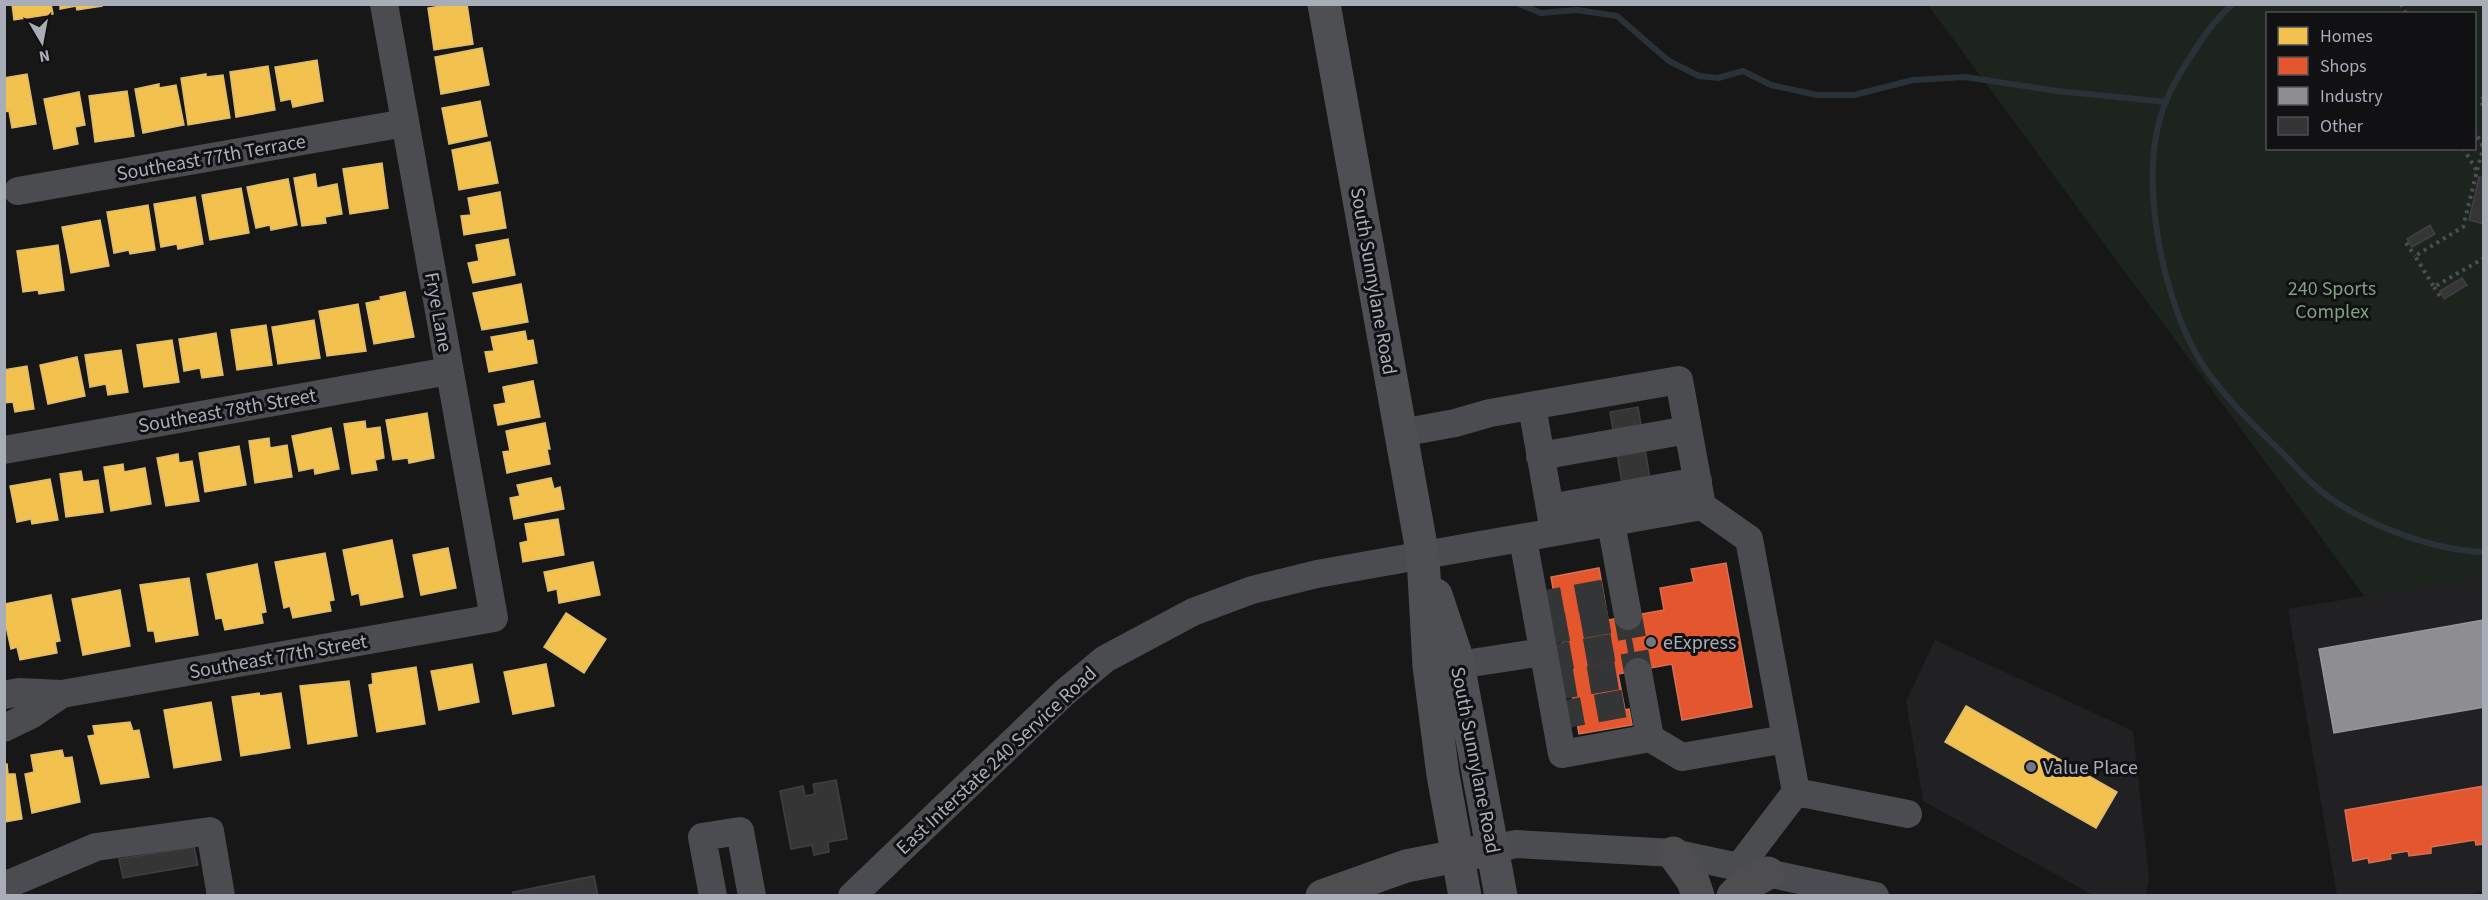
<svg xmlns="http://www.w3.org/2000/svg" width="2488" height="900" font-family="'Source Sans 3',sans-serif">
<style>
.built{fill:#212123}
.green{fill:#1d241e;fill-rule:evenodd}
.homes{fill:#f2c14e;stroke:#dcbb6e;stroke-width:1.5}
.shops{fill:#e4572e;stroke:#d27157;stroke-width:1.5}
.industry{fill:#8d8d92;stroke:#95979d;stroke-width:1.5}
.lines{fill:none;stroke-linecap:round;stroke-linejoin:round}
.stream{stroke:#2a3239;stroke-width:6}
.building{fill:#353536;stroke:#3f4043;stroke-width:1.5}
.minor-tunnel{stroke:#343537;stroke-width:28;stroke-dasharray:28 14;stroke-linecap:butt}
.path{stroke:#4d4e52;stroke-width:4;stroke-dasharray:3 4.5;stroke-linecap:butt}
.minor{stroke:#4b4c50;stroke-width:28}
.major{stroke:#4d4f52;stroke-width:33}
.highway{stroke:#4e4e51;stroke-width:33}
.poi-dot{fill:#757880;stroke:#111113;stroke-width:2}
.labels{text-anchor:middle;stroke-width:6;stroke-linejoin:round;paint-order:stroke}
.street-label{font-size:20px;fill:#a8adb8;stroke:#111113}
.park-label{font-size:20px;fill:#7fa381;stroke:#111113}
.poi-label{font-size:20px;fill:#a8adb8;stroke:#111113;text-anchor:start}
</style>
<rect width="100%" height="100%" fill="#171717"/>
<path class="built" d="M2483 576V891L2458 896 2337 895 2288 609Z
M1935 640 2133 731 2149 878 2146 895H2093L1923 801 1906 701Z"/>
<path class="green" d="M1928 5H2483V576L2365 597ZM2268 14H2474V148H2268Z"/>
<path class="homes" d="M12 4H51L53 14 14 20Z
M60 4H102V6L77 10 76 6 60 9Z
M453 4H467L473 44 434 50 428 8Z
M482 48 489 85 441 94 435 57Z
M317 60 323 101 293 107 291 99 281 101 275 67Z
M268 66 275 110 236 117 230 72Z
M27 74 36 124 12 128 9 111 4 112V78Z
M206 74V77L223 75 230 118 188 125 181 78Z
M159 84V88L176 85 184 125 143 133 135 89Z
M127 91 134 136 95 142 89 96Z
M79 92 85 125 75 127 78 144 54 149 44 99Z
M480 101 487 136 449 144 442 108Z
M490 142 498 183 459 190 452 150Z
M382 163 388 208 350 214 343 169Z
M315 174 317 188 337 184 342 214 325 217 326 223 302 226 294 178Z
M288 179 297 225 271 230 270 225 256 228 247 187Z
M241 188 249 233 210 240 202 195Z
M500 192 506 228 464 235 461 216 471 215 468 198Z
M195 197 203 244 178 249 177 244 161 247 154 204Z
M148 205 155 250 130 254 129 250 114 253 107 212Z
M100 220 109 266 71 273 62 227Z
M508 239 515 275 473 283 468 263 479 261 476 245Z
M58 245 64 290 39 294 38 290 23 292 17 251Z
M521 284 528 322 482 330 473 293Z
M405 292 414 337 374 344 366 303 381 300 380 297Z
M358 304 366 351 327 356 319 311Z
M314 320 320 358 278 364 272 327Z
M266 325 272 365 237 370 231 330Z
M525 331 527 341 533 340 537 363 489 372 485 352 494 351 491 337Z
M216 333 223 375 202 378 200 368 184 371 179 339Z
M172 340 179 382 144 387 137 345Z
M121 350 128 392 108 395 106 384 90 387 85 355Z
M77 357 85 396 48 404 40 365Z
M27 366 34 409 15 412 13 402 4 403V370Z
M533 381 540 417 498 425 494 405 506 403 503 387Z
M427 413 434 458 409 463 408 458 393 460 386 420Z
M365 421 366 429 380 427 384 458 375 460 377 470 352 474 344 424Z
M545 423 550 449H547L550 464 507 473 503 452 510 451 506 431Z
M331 428 339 469 315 474 314 468 299 471 292 436Z
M269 438 270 448 287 445 292 477 255 483 249 441Z
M239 446 246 485 205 492 199 453Z
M178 454 179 463 192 461 199 501 166 506 157 458Z
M123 464 124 472 145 468 151 504 111 511 104 467Z
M81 471 83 482 98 480 103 512 66 517 60 474Z
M551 478 554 489 560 487 564 509 514 519 510 498 520 496 517 485Z
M50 479 58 520 32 524 31 519 17 522 10 486Z
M558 519 564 555 523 562 520 543 528 541 525 524Z
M392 540 403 597 361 605 359 593 352 595 343 550Z
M448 548 456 588 421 595 413 555Z
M325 553 334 600 329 601 331 611 293 618 290 606 284 608 275 562Z
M593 562 600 595 559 603 557 589 548 591 544 572Z
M257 564 266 612 261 613 263 623 225 630 222 618 216 619 207 574Z
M189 578 198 635 156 642 154 631H148L140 585Z
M120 590 130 646 83 655 72 599Z
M51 595 60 641 55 642 57 653 20 660 17 647 11 649 4 617V604Z
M566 613 606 639 584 673 544 647Z
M472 664 479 702 439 710 431 671Z
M546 664 554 706 513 714 504 672Z
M416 667 425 724 377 732 369 685 373 684 372 674Z
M349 681 357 736 308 744 300 686Z
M259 693 260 696 281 693 290 748 241 756 232 697Z
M211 702 221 760 174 768 164 710Z
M1966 706 2117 792 2096 828 1945 742Z
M130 722 133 731 139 730 149 777 101 784 88 736 95 735 93 726Z
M62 750 64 758 72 757 80 802 32 813 25 774 34 772 31 755Z
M4 764H7L8 774H15L22 819 4 822Z"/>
<path class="shops" d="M1726 563 1752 707 1682 720 1672 664 1618 674 1625 710 1629 709 1632 725 1579 734 1551 577 1599 568 1608 620 1664 610 1660 588 1694 582 1691 569Z
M2484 786V844L2476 845 2475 840 2431 847V853L2409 856 2408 851 2390 854 2391 859 2369 863 2368 858 2353 861 2345 810Z"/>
<path class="industry" d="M2484 620V707L2334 733 2319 649Z"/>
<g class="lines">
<path class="stream" d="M1519 4 1541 13 1577 10 1617 16 1669 61 1699 76 1718 78 1743 71 1771 85 1817 95H1854L1913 80 1965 77 2057 91 2166 102
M2233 4C2216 18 2204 35 2193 53 2183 68 2173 84 2166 101 2137 171 2160 287 2195 352 2214 386 2244 416 2271 442 2286 455 2298 471 2313 484 2353 521 2429 550 2484 552"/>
</g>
<path class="building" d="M2479 177 2484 178V224L2469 220Z
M2430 225 2435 234 2412 247 2407 239Z
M2462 278 2467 285 2444 299 2440 291Z
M1638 407 1654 502 1626 507 1610 412Z
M836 780 847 839 828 842 829 852 814 855 812 845 791 849 780 791 803 786 805 796 815 794 813 784Z
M194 847 198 865 123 878 119 859Z
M594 876 598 896H513V892Z"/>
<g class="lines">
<path class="minor-tunnel" d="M1535 606 1623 590
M1540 632 1628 616 1638 672 1550 687
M1544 660 1633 644
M1555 716 1643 700"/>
<path class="path" d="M2401 4 2406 14
M2484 98 2480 100 2484 107
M2474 130 2483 146
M2463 148 2477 171 2463 227 2415 256 2434 287 2484 258
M2477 170 2484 146
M2406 243 2415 256
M2434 287 2441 298"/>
<path class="minor" d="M18 191 405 123
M1532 406 1553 526
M4 450 449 371
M1540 456 1688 430
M1702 506 1749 539 1796 792 1739 867
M1550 508 1698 481
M1611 523 1628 616
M1523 539 1562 754 1650 738 1682 757 1786 739
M1458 665 1543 652
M1638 672 1650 738
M4 695 19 692 62 694 494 618 384 4
M4 728 31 715 62 694
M1796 792 1908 814
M1493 849 1516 844 1673 853 1875 896
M4 886 96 847 210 831 221 896
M713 896 702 837 740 831 752 896
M852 896 1064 693 1105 659 1193 612 1252 590 1317 574 1702 506 1679 380 1490 413 1455 423 1401 433"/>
<path class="major" d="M1324 4 1423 557 1429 666 1443 775 1465 896
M1436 595 1457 658 1501 896"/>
<path class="highway" d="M1673 853 1693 881 1698 896
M1322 896 1406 866 1493 849
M1733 896 1741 888 1768 873"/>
</g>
<g class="poi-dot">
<circle cx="1651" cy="642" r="6"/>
<circle cx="2031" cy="767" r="6"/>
</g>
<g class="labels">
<g class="street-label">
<text transform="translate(211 157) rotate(-10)" y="7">Southeast 77th Terrace</text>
<text transform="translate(1374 281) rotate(80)" y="7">South Sunnylane Road</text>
<text transform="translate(439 312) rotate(80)" y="7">Frye Lane</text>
<text transform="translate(227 410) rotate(-10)" y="7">Southeast 78th Street</text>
<text transform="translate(278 656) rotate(-10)" y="7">Southeast 77th Street</text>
<text transform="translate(996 760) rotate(-43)" y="7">East Interstate 240 Service Road</text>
<text transform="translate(1476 760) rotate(79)" y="7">South Sunnylane Road</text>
</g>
<g class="park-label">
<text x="2332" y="295">240 Sports<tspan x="2332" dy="23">Complex</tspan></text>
</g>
<g class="poi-label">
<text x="1663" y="649">eExpress</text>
<text x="2043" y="774">Value Place</text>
</g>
</g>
<rect width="2488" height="900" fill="none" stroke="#a8adb8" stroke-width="12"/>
<rect x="2266" y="12" width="210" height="138" fill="#111113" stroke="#4d4f55" stroke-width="1.5"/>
<rect x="2278" y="27" width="30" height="18" fill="#f2c14e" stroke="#4d4f55" stroke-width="1.5"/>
<text x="2320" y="42" font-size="18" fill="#a8adb8">Homes</text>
<rect x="2278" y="57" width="30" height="18" fill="#e4572e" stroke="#4d4f55" stroke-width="1.5"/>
<text x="2320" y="72" font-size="18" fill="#a8adb8">Shops</text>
<rect x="2278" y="87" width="30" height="18" fill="#8d8d92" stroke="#4d4f55" stroke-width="1.5"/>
<text x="2320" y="102" font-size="18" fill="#a8adb8">Industry</text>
<rect x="2278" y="117" width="30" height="18" fill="#353536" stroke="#4d4f55" stroke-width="1.5"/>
<text x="2320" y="132" font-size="18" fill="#a8adb8">Other</text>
<g transform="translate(42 42) rotate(170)" stroke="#111113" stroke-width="4.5" paint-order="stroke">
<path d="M0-4.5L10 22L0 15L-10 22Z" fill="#a8adb8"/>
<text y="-9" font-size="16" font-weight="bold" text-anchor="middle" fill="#a8adb8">N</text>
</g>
</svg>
